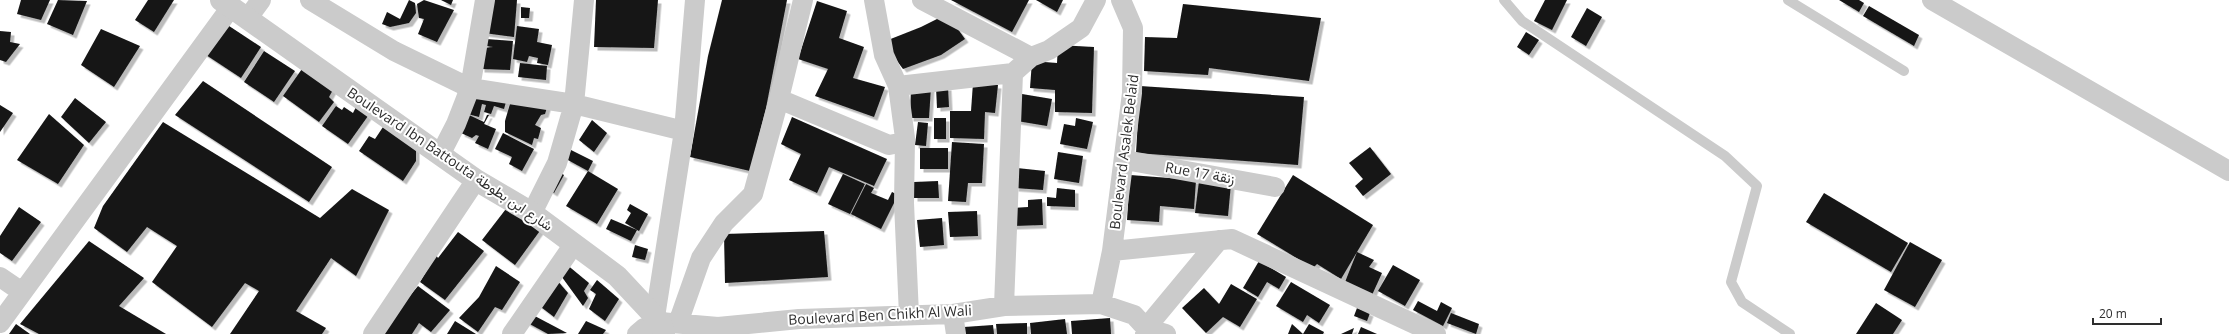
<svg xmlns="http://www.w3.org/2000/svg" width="2229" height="334" font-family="'Open Sans',Vazirmatn,sans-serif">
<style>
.building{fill:#151515;filter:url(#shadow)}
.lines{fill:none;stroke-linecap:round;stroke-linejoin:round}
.service{stroke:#cbcbcb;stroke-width:10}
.minor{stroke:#cbcbcb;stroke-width:20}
.tertiary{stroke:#cbcbcb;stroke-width:22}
.labels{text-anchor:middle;stroke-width:4;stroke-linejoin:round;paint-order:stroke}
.street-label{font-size:14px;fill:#2e2e2e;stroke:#fff}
</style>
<defs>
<filter id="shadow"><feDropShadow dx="3.5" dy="3.5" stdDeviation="0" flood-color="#0004"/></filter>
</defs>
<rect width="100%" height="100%" fill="#fff"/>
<path class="building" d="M21 0H50L41 20 17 14Z
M58 0 87 1 73 35 47 24Z
M148 0H174L154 32 135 20Z
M409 0 415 3 416 13 409 23 390 27 382 24 387 12 400 19Z
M424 0 454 10 437 42 418 34 424 19 419 18 417 4Z
M441 0H453L451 5Z
M489 0H517L514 37 484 33Z
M596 0H658L654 48 594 47Z
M722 0H787L766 108 750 171 690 157 708 56Z
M951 0H1029L1012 32Z
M1036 0H1063L1057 12Z
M1545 0H1567L1552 30 1534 21Z
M1839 0H1859L1864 3 1859 12Z
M817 1 847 11 839 38 864 47 853 78 885 87 874 117 815 96 828 69 798 59Z
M1183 4 1321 18 1309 81 1209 68 1208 75 1144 71 1145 37 1177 38Z
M1869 6 1919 35 1914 46 1863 16Z
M521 7 530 8 529 18H521Z
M1587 8 1602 17 1586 46 1571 37Z
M947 14 965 39 941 55 903 69 883 42 921 27Z
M223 22 261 47 241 78 203 53Z
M517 26 539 29 537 42 552 45 548 65 537 63 538 58 529 56 527 62 513 59Z
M101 29 140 46 114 87 81 65Z
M0 31 11 32 10 42 20 44 6 62 0 60Z
M1526 32 1539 40 1529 55 1517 47Z
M486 39 513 41 510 70 481 69 482 48 493 47 485 46Z
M1058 45 1094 47 1092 113 1055 112V90L1030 88 1032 61 1057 63Z
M264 51 295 71 274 102 244 82Z
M520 63 547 66 546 80 518 77Z
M304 66 334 88 329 97 334 102 319 122 283 96Z
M203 81 332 167 309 202 175 115Z
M973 83 998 85 995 113 985 112 984 139 950 138V111H971Z
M911 86 931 87 929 118H910Z
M1140 86 1304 97 1298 165 1136 153Z
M936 87H948L949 107 937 108Z
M471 88 507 98 504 109 494 106 491 114 484 112 486 105 482 104 479 117 464 113Z
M1022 94 1052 99 1047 126 1017 121Z
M512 97 548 104 545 114 541 115 535 125 541 128 538 139 534 138 532 145 505 132V121Z
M75 98 106 122 89 143 61 117Z
M0 105 13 113 0 132Z
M336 106 342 110 344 107 353 113 356 107 368 116 348 144 322 126Z
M49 114 84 145 58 184 17 160Z
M469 115 484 122 487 115H489L484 124 496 129 488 149 475 143 479 136 476 135 472 138 461 133Z
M792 117 887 159 874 186 829 167 817 193 789 180 801 154 781 144Z
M934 118H946V139H934Z
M1076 118 1093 122 1087 149 1060 144 1064 124 1075 126Z
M592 120 607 133 594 152 579 140Z
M163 122 320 218 352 189 389 210 356 276 331 258 296 311 326 328 322 334H230L259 291 245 283 212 327 152 282 177 246 147 227 127 252 94 228 103 206Z
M918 122 928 123 926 146 915 145Z
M383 127 416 148V161L403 181 359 151 369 136 375 139Z
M503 133 534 149 522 171 509 164 512 157 495 149Z
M952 142 984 144 982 183H968L966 202 948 201Z
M1370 147 1391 174 1363 196 1355 186 1363 179 1349 163Z
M920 148H948V169H920Z
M571 150 593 161 588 171 618 189 597 224 566 206 588 171 566 159Z
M1058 152 1083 156 1079 183 1054 179Z
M1017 168 1045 171 1043 190 1015 188Z
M559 172 564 175 554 193 546 188Z
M843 174 865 184 850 214 828 204Z
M1130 175 1196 180 1194 209 1160 206 1159 222 1127 220Z
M1293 175 1373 225 1341 279 1317 264 1313 268 1257 234Z
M938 181 939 198H914V182Z
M1199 181 1231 184 1228 216 1195 213Z
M866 184 874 188 871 193 888 200 892 192 898 195 881 229 851 214Z
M1057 188 1075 190V207L1047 206V197L1056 198Z
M1824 193 1908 243 1891 272 1806 222Z
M1042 199 1043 225 1013 226 1012 208 1028 207V200Z
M630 204 648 214 639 231 625 223 631 213 627 210Z
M509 205 542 228 515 265 482 240Z
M19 207 41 222 12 261 0 253V236Z
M977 211 978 236 950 237 948 212Z
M942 218 944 245 920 247 917 220Z
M611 219 637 230 631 241 606 229Z
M824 231 828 277 725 283 724 234Z
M458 232 484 251 445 300 420 282 436 255 438 258Z
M89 241 144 278 119 306 166 334H39L20 324Z
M1910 242 1942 260 1915 307 1884 290Z
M635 245 648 249 645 260 632 257Z
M1357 252 1374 260 1369 267 1382 273 1372 295 1345 282Z
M1259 261 1286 277 1279 289 1267 282 1258 297 1243 288Z
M566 264 589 283 584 291 588 298 583 306 559 273Z
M1393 265 1420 280 1405 306 1378 291Z
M496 266 520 282 502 310 495 307 478 332 459 318 479 297Z
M556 279 568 293 554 317 537 304Z
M597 280 619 299 605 321 589 309 596 294 590 290Z
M1291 282 1330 305 1319 323 1307 315 1303 322 1276 306Z
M1231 284 1257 299 1240 327 1223 317 1206 333 1182 308 1204 288 1219 304Z
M418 286 450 310 431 332 419 323 412 334H382L398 310Z
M1418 301 1437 311 1441 302 1452 308 1443 326 1413 310Z
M1876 303 1902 320 1893 334H1856Z
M1357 308 1370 313 1367 321 1354 316Z
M1451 313 1479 324 1476 334 1447 323Z
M531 314 567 333 548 334 526 322Z
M1110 318 1111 334H1072L1071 321Z
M1065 319 1067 334H1031L1030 323Z
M455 321 476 334H447Z
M586 321 606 330 603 334H578Z
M1027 323V334H997L996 324Z
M16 324 30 334H9Z
M1292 324 1303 334 1309 324 1324 332 1323 334H1288Z
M993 325 994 334H965L964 327Z
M1361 327 1377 334H1358Z
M1354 328 1352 334H1341Z"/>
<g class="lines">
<path class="service" d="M1504 0 1522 21 1725 156 1757 186 1731 282 1742 302 1790 334
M1788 0 1904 71"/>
<path class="minor" d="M310 0 394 51 470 88 574 104 684 131
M922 0 1031 57
M1932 0 2229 171
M247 19 261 0
M898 86 1013 73
M779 99 889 145 899 143 905 138 898 86 884 55 874 0
M905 138 904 203 909 315
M440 155 456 124 470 88 485 0
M1125 160 1275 187
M532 213 557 163 574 104 584 0
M1112 251 1232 239 1436 334
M0 277 22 292
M1101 304 1112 251 1132 93 1133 28 1121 0
M1004 306 1013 73 1031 57 1049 50 1081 28 1096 0
M953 314 956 334
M655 317 684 131 695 0
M0 323 231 7
M678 323 701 258 724 223 753 194 779 99 803 0
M373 334 476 180
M512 334 574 244
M637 334 644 328 660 322 718 327 799 319 953 314 1004 306 1101 304 1134 315 1146 328 1166 334
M1145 334 1146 328 1219 240"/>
<path class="tertiary" d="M221 0 476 180 532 213 617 276 660 322 664 334"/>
</g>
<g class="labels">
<g class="street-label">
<text transform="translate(1124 152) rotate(-83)" y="5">Boulevard Asalek Belaid</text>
<text transform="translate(450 159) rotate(34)" y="5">Boulevard Ibn Battouta شارع ابن بطوطة</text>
<text transform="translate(1200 173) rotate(10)" y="5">Rue 17 زنقة</text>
<text transform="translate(880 315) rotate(-3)" y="5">Boulevard Ben Chikh Al Wali</text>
</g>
</g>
<path d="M2093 318v6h68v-6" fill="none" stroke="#2e2e2e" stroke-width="2"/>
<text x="2099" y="318" font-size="12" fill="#2e2e2e" stroke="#ffffff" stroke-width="3" paint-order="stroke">20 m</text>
</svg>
